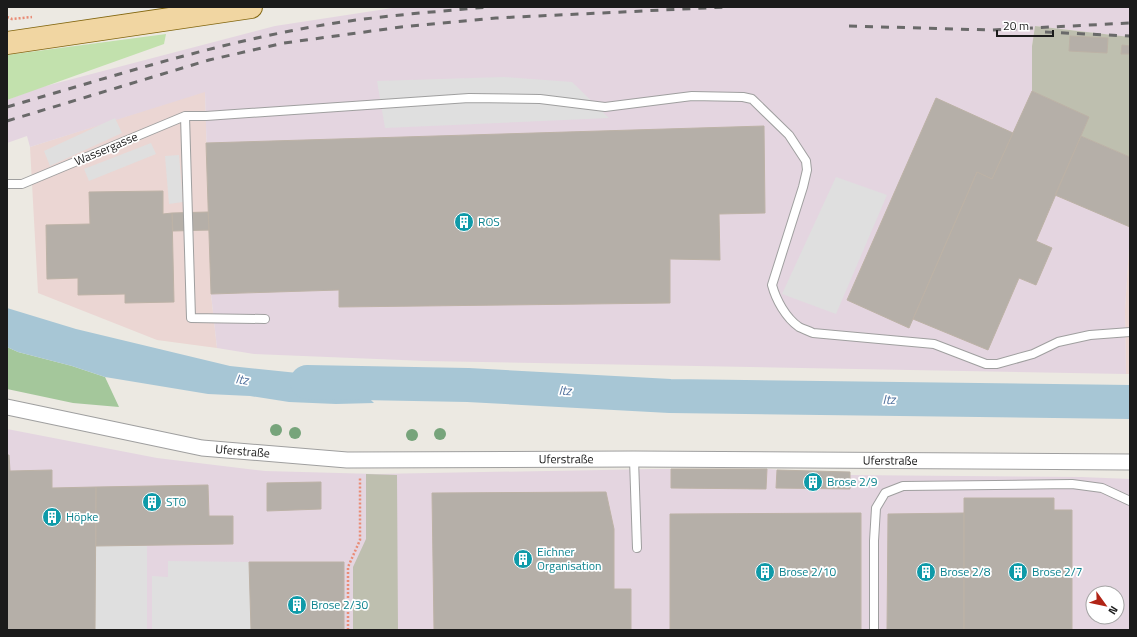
<svg xmlns="http://www.w3.org/2000/svg" width="1137" height="637" font-family="'Titillium Web',sans-serif">
<style>
.commercial{fill:#ebd6d3}
.industrial{fill:#e4d5e0;fill-rule:evenodd}
.construction{fill:#bebfaf}
.grass{fill:#c2e1ad}
.forest{fill:#a4c79b}
.parking{fill:#dfdfdf}
.water{fill:#a7c6d5}
.lines{fill:none;stroke-linecap:round;stroke-linejoin:round}
.river{stroke:#a7c6d5;stroke-width:34}
.building{fill:#b5afa8;stroke:#bcb2a6}
.service-casing{stroke:#9f9f9f;stroke-width:10}
.minor-casing{stroke:#9f9f9f;stroke-width:17}
.primary-casing{stroke:#836710;stroke-width:24}
.path{stroke:#e98c76;stroke-width:2.5;stroke-dasharray:2 2;stroke-linecap:butt}
.service{stroke:#fff;stroke-width:8}
.minor{stroke:#fff;stroke-width:15}
.primary{stroke:#f1d6a2;stroke-width:22}
.rail{stroke:#696969;stroke-width:3;stroke-dasharray:8 8;stroke-linecap:butt}
.tree{fill:#77a47b}
.labels{text-anchor:middle;stroke-width:3.5;stroke-linejoin:round;paint-order:stroke}
.street-label{font-size:12px;fill:#1b1b1b;stroke:#fff}
.culture-label{font-size:12px;fill:#0d838f;stroke:#fff;text-anchor:start}
.water-label{font-size:13px;font-style:italic;fill:#53739f;stroke:#fff}
</style>
<rect width="100%" height="100%" fill="#ece9e2"/>
<path class="commercial" d="M205 91 211 294 217 348 157 340 38 293 30 147Z
M1130 233V374H1126L1125 310Z"/>
<path class="industrial" d="M399 7H1130V37L1035 26 1032 46V91L1089 117 1081 136 1130 157V233L1125 310 1126 374 426 361 254 354 217 348 211 294 205 92 30 147 27 136 7 143V100L38 88 275 26Z
M7 429 157 458 265 471 376 474 655 469H767L850 475 1081 477 1130 479V630H7ZM1093 593H1117V617H1093Z"/>
<path class="construction" d="M1035 26 1130 37V157L1081 136 1088 117 1032 91V46Z
M366 474 397 475 398 630H353V567L366 539Z"/>
<path class="grass" d="M166 34 164 44 7 100V55Z"/>
<path class="forest" d="M7 347 18 352 72 366 105 377 119 407 73 403 7 389Z"/>
<path class="parking" d="M504 77 572 82 609 118 385 128 377 81Z
M115 118 122 133 50 166 44 151Z
M151 143 156 154 89 181 84 169Z
M179 155 183 202 169 204 165 156Z
M836 177 887 195 836 314 782 294Z
M96 546H147V630H94Z
M168 561 249 562 251 630H152V576L168 577Z"/>
<path class="water" d="M7 308 76 329 230 366 317 375 341 371 374 403 336 404 289 402 250 396 208 394 105 377 72 366 18 352 7 347Z"/>
<g class="lines">
<path class="river" d="M307 382 468 385 670 396 1130 402"/>
</g>
<path class="building" d="M1070 36 1108 38 1107 53 1069 51Z
M1122 45 1130 46V54H1121Z
M1032 91 1089 117 1036 241 1052 248 1036 285 1019 278 988 350 913 319 977 172 992 179Z
M936 98 1013 133 992 179 977 172 909 328 847 300Z
M764 126 765 213 719 214 720 260 670 259V303L339 307V290L211 294 206 143Z
M1081 136 1130 157V227L1055 195Z
M163 191V214L172 213 174 302 125 303V294L78 295V278L47 279 46 225 90 224 89 192Z
M208 212 209 230 173 231 172 213Z
M7 455H9L10 471 52 470V488L96 487 95 630H7Z
M671 469H767L766 489 671 488Z
M777 470 850 472V489L776 488Z
M321 482V509L267 511V483Z
M208 485 209 516H233V544L96 546V487Z
M606 492 614 529V589H631V630H434L432 493Z
M964 498H1054V510H1072V630H964Z
M861 513V630H670V514Z
M964 513V630H887L888 514Z
M249 562H344V630H251Z"/>
<g class="lines">
<g class="service-casing">
<path id="service" d="M185 116 191 318 265 319
M7 184H22L185 116H206L469 98 540 99 605 107 692 96 743 97 752 99 789 135 806 161 807 170 803 187 772 285C776 300 786 318 799 327 803 329 809 331 813 333L934 344 986 364H997L1033 354 1058 342 1090 335 1130 332
M634 459 637 548
M874 630V541L876 508 885 493 903 486 1072 484 1102 488 1130 501"/>
</g>
<g class="minor-casing">
<g id="minor">
<path id="s1" d="M7 407 202 448 347 460 634 459 1130 462"/>
</g>
</g>
<g class="primary-casing">
<path id="primary" d="M7 43 251 7"/>
</g>
<path class="path" d="M7 17 12 19 32 17
M348 630V567L360 540V477"/>
<use href="#service" class="service"/>
<use href="#minor" class="minor"/>
<use href="#primary" class="primary"/>
<path class="rail" d="M849 26 991 30 1130 23
M1045 32 1130 36
M7 107C111 77 215 43 323 25 377 16 433 12 488 7
M7 121 209 60 284 43 401 27 496 18 726 7"/>
</g>
<g class="tree">
<circle cx="276" cy="430" r="6"/>
<circle cx="295" cy="433" r="6"/>
<circle cx="440" cy="434" r="6"/>
<circle cx="412" cy="435" r="6"/>
</g>
<defs>
<g id="building-disc" transform="scale(1)"><circle r="9.5" fill="#0f9aa8" stroke="#fff"/><path d="M-4-6H4V6H1V3H-1V6H-4ZM-2.5-4.3h1.7v1.8h-1.7ZM.8-4.3h1.7v1.8H.8ZM-2.5-1h1.7V.8h-1.7ZM.8-1h1.7V.8H.8Z" fill="#fff"/></g>
</defs>
<g fill-rule="evenodd">
<use href="#building-disc" x="464" y="222"/>
<use href="#building-disc" x="813" y="482"/>
<use href="#building-disc" x="152" y="502"/>
<use href="#building-disc" x="52" y="517"/>
<use href="#building-disc" x="523" y="559"/>
<use href="#building-disc" x="765" y="572"/>
<use href="#building-disc" x="926" y="572"/>
<use href="#building-disc" x="1018" y="572"/>
<use href="#building-disc" x="297" y="605"/>
</g>
<g class="labels">
<g class="street-label">
<text transform="translate(106 149) rotate(-23)" y="4">Wassergasse</text>
<text dy="4" stroke="none"><textPath href="#s1" startOffset="240">Uferstraße</textPath></text>
<text dy="4" stroke="none"><textPath href="#s1" startOffset="564">Uferstraße</textPath></text>
<text dy="4" stroke="none"><textPath href="#s1" startOffset="888">Uferstraße</textPath></text>
</g>
<g class="culture-label">
<text x="478" y="226">ROS</text>
<text x="827" y="486">Brose 2/9</text>
<text x="166" y="506">STO</text>
<text x="66" y="521">Höpke</text>
<text x="537" y="556">Eichner<tspan x="537" dy="14">Organisation</tspan></text>
<text x="779" y="576">Brose 2/10</text>
<text x="940" y="576">Brose 2/8</text>
<text x="1032" y="576">Brose 2/7</text>
<text x="311" y="609">Brose 2/30</text>
</g>
<g class="water-label">
<text transform="translate(242 379) rotate(8)" y="5">Itz</text>
<text transform="translate(565 390) rotate(3)" y="5">Itz</text>
<text transform="translate(889 399) rotate(1)" y="5">Itz</text>
</g>
</g>
<rect width="1137" height="637" fill="none" stroke="#1b1b1b" stroke-width="16"/>
<g transform="translate(1105 605) rotate(123)"><circle r="19" fill="#ffffff" stroke="#a4a4a4"/>
<path d="M0-3L7 15L0 10L-7 15Z" fill="#b12416"/>
<text y="-6" font-size="11" font-weight="bold" text-anchor="middle" fill="#1b1b1b">N</text>
</g>
<path d="M997 30v6h56v-6" fill="none" stroke="#1b1b1b" stroke-width="2"/>
<text x="1003" y="30" font-size="12" fill="#1b1b1b" stroke="#ffffff" stroke-width="3" paint-order="stroke">20 m</text>
</svg>
